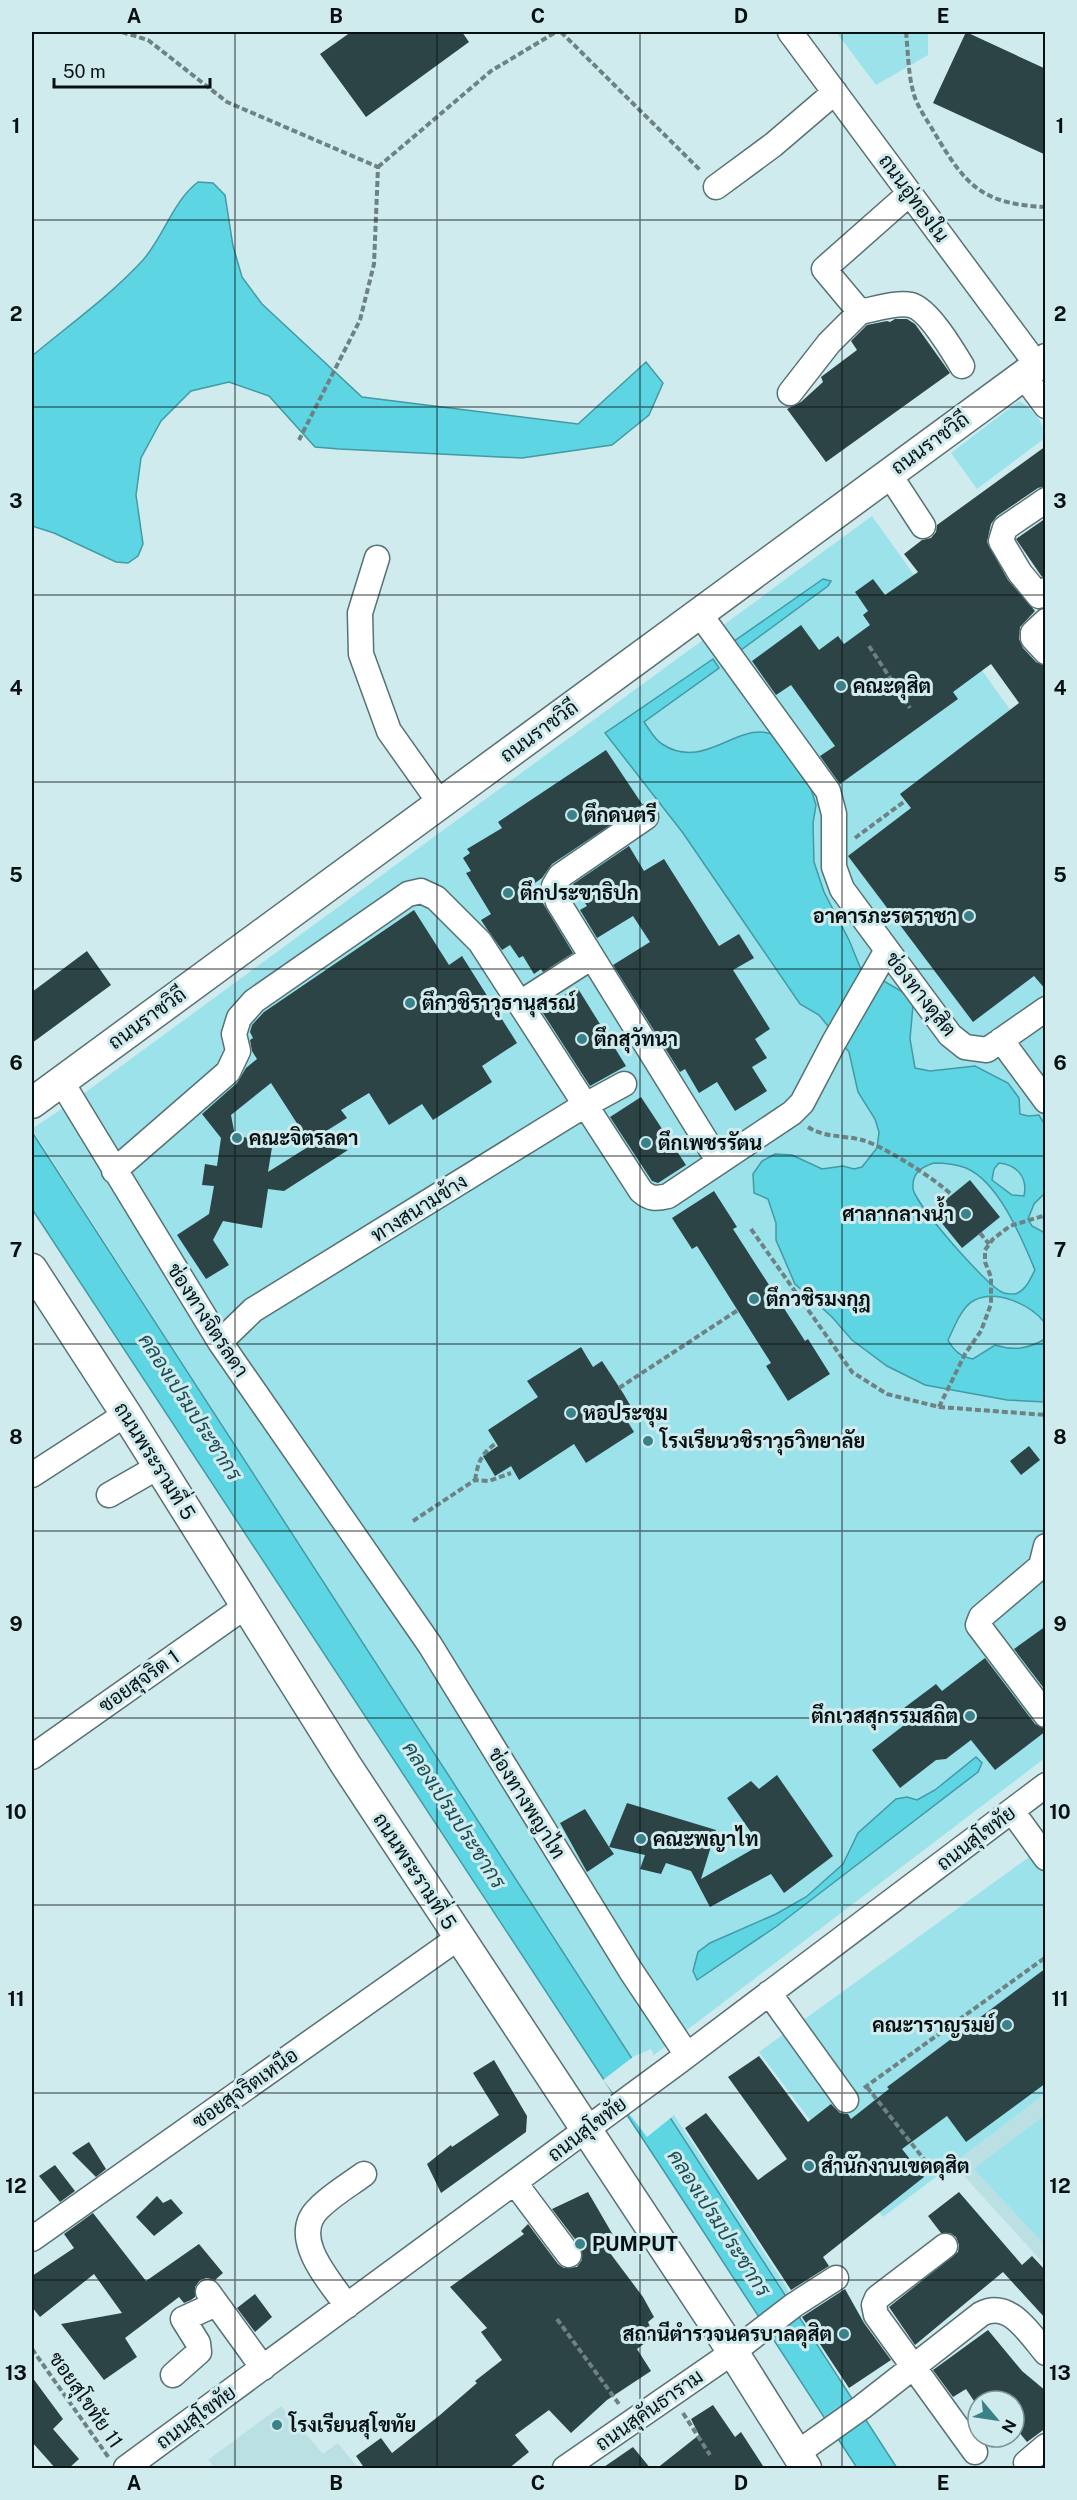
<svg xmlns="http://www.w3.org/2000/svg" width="1077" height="2500" font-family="'Public Sans',Sarabun,sans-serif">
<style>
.built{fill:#bbe0e4}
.green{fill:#9be2ea}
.water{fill:#5dd5e2;stroke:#439aa4;stroke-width:1.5;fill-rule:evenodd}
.pier{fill:#cfebee}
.building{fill:#2c4446;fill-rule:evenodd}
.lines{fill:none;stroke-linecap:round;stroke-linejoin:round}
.minor-casing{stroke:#587174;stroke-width:27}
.major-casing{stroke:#587174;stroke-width:33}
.path{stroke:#6e8284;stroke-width:4;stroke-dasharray:6 3;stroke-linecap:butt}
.minor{stroke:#fff;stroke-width:24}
.major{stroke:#fff;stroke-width:30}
.grid{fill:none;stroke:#071112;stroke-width:1.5;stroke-opacity:0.55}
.poi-dot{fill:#3a8189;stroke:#cfebee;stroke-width:2}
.labels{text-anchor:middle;stroke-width:6;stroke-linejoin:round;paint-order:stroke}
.street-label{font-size:20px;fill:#071112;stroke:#cfebee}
.poi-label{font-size:20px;font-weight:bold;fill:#071112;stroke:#cfebee;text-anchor:start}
.water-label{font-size:21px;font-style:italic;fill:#1c5056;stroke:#cfebee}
.neatline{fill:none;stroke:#071112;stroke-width:2}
.grid-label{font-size:20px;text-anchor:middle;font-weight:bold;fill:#071112}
</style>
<rect width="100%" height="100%" fill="#cfebee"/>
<path class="built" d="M1045 2094V2265L953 2164Z
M281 2406 323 2454 338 2443 358 2468H215L208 2460Z"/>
<path class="green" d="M836 32H928V55L876 85Z
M1019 401C1032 408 1046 424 1045 438L977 489 951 453Z
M872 516 1045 759V1758L654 2055 651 2049 630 2058 32 1129 79 1097Z
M1032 1855 1045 1874V2094L883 2217 759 2052Z
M674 2115 787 2288 788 2293 784 2295 669 2119Z
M1045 2115V2245L974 2169Z"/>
<path class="water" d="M198 182 213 183 225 195 233 246 242 277 262 304 362 397 578 424 646 362 663 383 649 415 612 445 522 458 339 449 315 447 269 396 229 382 191 391 161 421 141 458 136 495 143 544 138 556 128 563 116 562 54 533 32 526V356C69 325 110 296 143 260 164 236 173 201 198 182Z
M823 579 831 581 828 586 737 653 730 644Z
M713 659 719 668 644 722C649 729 655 740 662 744 706 773 740 717 776 736L811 789 816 805 813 823 814 862 824 892 849 940 860 967 911 997 913 1005 910 1039 915 1068 930 1071 975 1066 1008 1083 1019 1098 1020 1114 1028 1116 1039 1115 1045 1125V1196L1043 1195 1034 1204 1028 1219 1032 1226 1045 1233V1323C1031 1305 996 1288 973 1301 961 1308 954 1328 948 1340 954 1351 961 1357 973 1359L995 1345C1013 1351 1028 1349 1045 1339V1402L1007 1400 925 1385 887 1366 852 1340 832 1317 795 1284 776 1240V1223L768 1199 754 1193 753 1174 762 1161 775 1154 792 1155 822 1169 843 1166 854 1169 862 1167 877 1148 879 1132 875 1119 858 1092 849 1052 819 1015 800 1004 683 833 605 733ZM934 1163C945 1163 955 1164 966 1168 999 1182 1022 1239 1035 1270 1030 1279 1026 1291 1015 1294 1012 1294 1004 1294 1002 1292 987 1286 913 1202 913 1188 912 1173 921 1167 934 1163ZM999 1163C1017 1165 1028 1177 1024 1196L1012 1195 992 1180 994 1169Z
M32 1132 897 2468H857L677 2191 32 1209Z
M976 1757 982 1763 978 1772 777 1926 697 1980 693 1971 698 1952 710 1943 776 1914 806 1897 843 1864 858 1833 896 1799 907 1797 917 1800 935 1790Z"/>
<path class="pier" d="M633 2057 672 2117 647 2137 603 2080Z"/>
<path class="building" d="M351 32H462L469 42 366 117 320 54Z
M966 32 1046 69V155L933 103Z
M895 319H907L915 324 950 373 826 462 787 409 801 402 823 382 821 377 857 350 851 341 867 325 887 321 890 322Z
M1046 446V486L1038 488 997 516 991 524 987 542 1008 580 1035 611 1020 627 1019 639 1023 648 1036 662 1046 666V990L1034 976 973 1022 848 856 911 808 900 794 1019 703 991 664 953 692 958 699 840 784 820 756 835 746 791 685 776 695 752 661 801 625 819 650 838 636 844 644 870 625 863 615 868 611 855 592 873 579 885 595 918 572 904 554 922 540 931 538 936 532 937 525Z
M1046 518V575L1042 577 1016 539Z
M606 750 642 804 552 864 542 878 532 885 573 953 543 972 541 969 534 974 523 956 519 958 510 945 502 950 487 929 481 920 491 914 466 873 471 871 463 858 470 853 467 849 502 828 498 822Z
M629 846 644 871 664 859 719 946 739 934 754 958 733 970 770 1029 755 1039 767 1058 752 1067 767 1091 735 1111 717 1082 699 1093 685 1069 680 1072 613 965 650 942 633 916 597 938 580 910 587 906 573 884Z
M414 910 449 965 462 956 517 1043 482 1066 492 1082 433 1120 422 1104 389 1125 369 1093 341 1110 347 1118 323 1133 333 1148 348 1150 284 1191 268 1189 262 1228 223 1221 213 1240 229 1265 206 1279 177 1235 209 1214 214 1186 202 1185 205 1164 217 1166 221 1138 202 1114 237 1083 246 1068 257 1059 252 1051 250 1040 253 1038 250 1032 252 1025 264 1012ZM271 1083 311 1145 268 1172 273 1141 235 1136 231 1115Z
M87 951 111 985 32 1043V992Z
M577 987 626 1066 590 1086 541 1010Z
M641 1097 686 1165 658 1183 652 1181 610 1117Z
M970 1180 1000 1217 962 1248 932 1211Z
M714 1191 737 1227 733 1229 805 1341 808 1339 830 1374 788 1401 766 1366 771 1363 697 1246 692 1249 672 1218Z
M581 1347 593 1367 602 1361 623 1393 633 1410 624 1416 634 1432 586 1463 574 1444 519 1480 511 1466 495 1476 483 1456 498 1446 488 1430 538 1397 527 1381Z
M1029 1446 1040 1460 1021 1475 1010 1461Z
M1046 1626V1691L1014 1649Z
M985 1658 1035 1724 1046 1729V1731L995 1770 971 1740 946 1759 936 1760 900 1788 872 1750 908 1722 900 1711 936 1684 942 1691Z
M777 1775 833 1856 784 1893 771 1874 710 1907 691 1871 666 1863 661 1874 640 1869 645 1855 609 1847 614 1854 587 1872 560 1823 585 1809 609 1847 627 1803 716 1830 701 1879 760 1845 727 1798 751 1781 759 1789Z
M1046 1968V2083L966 2142 947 2116 902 2149 924 2177 823 2257 829 2266 791 2290 685 2128 706 2113 758 2180 787 2159 728 2077 759 2056 808 2122 831 2104 840 2113 848 2114 851 2119 889 2089 887 2087Z
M494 2060 527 2116 526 2132 441 2193 427 2164 451 2145 452 2147 499 2115 473 2073Z
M89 2142 106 2169 96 2177 72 2153Z
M55 2165 75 2191 60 2202 39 2176Z
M588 2192 620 2247 610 2253 643 2297 654 2317 648 2322 654 2336 637 2349 651 2371 607 2400 571 2433 549 2410 515 2435 529 2452 508 2469H365L356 2456 381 2438 392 2453 440 2415 477 2383 475 2381 502 2360 481 2332 487 2328 450 2287 524 2234 521 2231 528 2224 558 2264 564 2268 577 2267 582 2260 581 2247 552 2209Z
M959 2192 1022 2265 1032 2256 1046 2271V2319L1003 2272 915 2345 889 2307 958 2252 959 2245 956 2237 950 2233H941L928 2216Z
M157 2196 163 2203 171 2199 183 2213 154 2236 136 2217Z
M93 2213 146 2281 199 2244 223 2273 215 2280 207 2278 200 2280 195 2287V2297L191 2300 184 2303 179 2297 125 2338 137 2357 104 2380 61 2324 122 2313 94 2274 40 2317 32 2307V2276L74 2248 64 2234Z
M845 2289 864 2323 891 2360 849 2388 802 2317Z
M255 2294 272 2317 255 2332 237 2308Z
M988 2330 1022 2371 1046 2391V2428L1027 2442 1014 2426V2401H974L966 2389 953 2397 933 2370Z
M32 2377 63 2419 53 2429 79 2459 68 2469H56L32 2442Z
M713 2405 735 2437 741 2432 765 2469H656L699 2435 691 2419Z
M633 2447 651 2469H601Z"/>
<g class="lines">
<g class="minor-casing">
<path id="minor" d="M790 32 1037 365
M716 187 773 145 835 92
M910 193 824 269 860 312C875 309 897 302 911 305 928 309 953 351 962 366
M1023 375 1046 406
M790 393 829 343 860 312
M889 474 923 526
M1046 500 1005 528 1001 541 1020 573 1039 596 1046 590
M377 558 360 613 361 654 389 731 440 803
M699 613 828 791 834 814V867L842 889 950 1035 965 1047 987 1050 1046 1009
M1046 621 1033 633V638L1046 652
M646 817 560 876 554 886 558 902 719 1162
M520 1003 592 957
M1001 1040 1046 1101
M61 1081 220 1342 430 1645 631 1971 687 2055
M114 1171 228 1072 238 1051 234 1034 239 1018 254 1001 408 894 421 891 436 898 480 942 641 1191C650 1199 656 1199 668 1196L792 1113 802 1103 834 1042 887 950
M220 1342 253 1310 580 1108 624 1084
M32 1475 126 1414
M109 1495 158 1467
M1046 1546 1041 1566 981 1617 978 1625 1046 1715
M32 1757 246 1606
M1012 1811 1046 1858
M769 1993 846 2100
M515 2183 569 2255
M32 2239 458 1938
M945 2246 877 2298 874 2305 876 2315 975 2452
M208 2292 263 2368
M347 2306C330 2281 288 2237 319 2208 332 2195 349 2185 364 2174
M173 2375 199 2352 198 2343 183 2319 216 2304
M796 2454 862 2407 981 2314C1009 2299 1029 2333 1046 2353
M1026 2463 1046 2446
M126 2468 678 2062 1046 1785
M565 2468 733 2352 794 2305 836 2278"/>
</g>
<g class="major-casing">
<path id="major" d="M32 1103 1046 359
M32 1269 126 1414 346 1765 733 2352 806 2468"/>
</g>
<path class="path" d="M122 32 148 40 227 102 378 167 374 264 360 320 299 440
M561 32 701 171
M906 32C908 51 908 72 913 91 916 105 927 120 934 132 966 186 981 204 1046 207
M378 167 491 71 556 32
M1045 317H1046
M869 646 910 708
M855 838 905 801
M808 1127C825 1138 843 1135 862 1140 884 1146 935 1179 952 1195
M751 1229 852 1372 887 1394 939 1407 1046 1415
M980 1233 989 1244
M619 1388 738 1310
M939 1407 965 1354 981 1331 991 1304V1277L985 1262V1250L993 1239 1010 1226 1046 1215
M475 1480C478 1463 480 1455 495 1444
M413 1521 475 1480 489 1481 511 1473
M867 2087 930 2167
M864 2088 1046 1957
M557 2319 619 2404
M32 2349 109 2458
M683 2413 710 2455"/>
<use href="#minor" class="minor"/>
<use href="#major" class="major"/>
</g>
<path class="grid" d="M235 32V2468M437 32V2468M640 32V2468M842 32V2468M32 220H1046M32 407H1046M32 595H1046M32 782H1046M32 969H1046M32 1156H1046M32 1344H1046M32 1531H1046M32 1718H1046M32 1905H1046M32 2093H1046M32 2280H1046"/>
<g class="poi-dot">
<circle cx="841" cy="686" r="6"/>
<circle cx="572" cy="815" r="6"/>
<circle cx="508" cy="893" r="6"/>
<circle cx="969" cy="916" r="6"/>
<circle cx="410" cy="1003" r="6"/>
<circle cx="582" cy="1039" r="6"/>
<circle cx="237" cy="1138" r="6"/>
<circle cx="646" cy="1143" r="6"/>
<circle cx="966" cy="1214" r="6"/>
<circle cx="754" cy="1299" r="6"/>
<circle cx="571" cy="1413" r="6"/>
<circle cx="648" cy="1441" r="6"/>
<circle cx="970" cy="1716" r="6"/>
<circle cx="641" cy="1839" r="6"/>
<circle cx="1007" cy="2025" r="6"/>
<circle cx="809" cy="2166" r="6"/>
<circle cx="580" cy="2244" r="6"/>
<circle cx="844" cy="2334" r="6"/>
<circle cx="277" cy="2425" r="6"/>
</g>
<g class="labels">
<g class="street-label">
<text transform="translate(914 198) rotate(54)" y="7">ถนนอู่ทองใน</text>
<text transform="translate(930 443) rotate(-36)" y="7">ถนนราชวิถี</text>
<text transform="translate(539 731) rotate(-36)" y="7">ถนนราชวิถี</text>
<text transform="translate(921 994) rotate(52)" y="7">ช่องทางดุสิต</text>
<text transform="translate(147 1018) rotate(-36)" y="7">ถนนราชวิถี</text>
<text transform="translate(419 1208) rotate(-32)" y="7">ทางสนามข้าง</text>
<text transform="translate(208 1320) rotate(57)" y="7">ช่องทางจิตรลดา</text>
<text transform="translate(155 1461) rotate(58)" y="7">ถนนพระรามที่ 5</text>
<text transform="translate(139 1681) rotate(-35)" y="7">ซอยสุจริต 1</text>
<text transform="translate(527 1803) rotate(58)" y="7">ช่องทางพญาไท</text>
<text transform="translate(976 1838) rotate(-37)" y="7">ถนนสุโขทัย</text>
<text transform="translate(415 1871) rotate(57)" y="7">ถนนพระรามที่ 5</text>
<text transform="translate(245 2088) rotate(-35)" y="7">ซอยสุจริตเหนือ</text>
<text transform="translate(587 2129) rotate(-37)" y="7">ถนนสุโขทัย</text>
<text transform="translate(86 2400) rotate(55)" y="7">ซอยสุโขทัย 11</text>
<text transform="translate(649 2410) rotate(-35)" y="7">ถนนสุคันธาราม</text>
<text transform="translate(196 2417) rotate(-36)" y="7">ถนนสุโขทัย</text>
</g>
<g class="poi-label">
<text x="853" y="693">คณะดุสิต</text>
<text x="584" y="822">ตึกดนตรี</text>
<text x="520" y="900">ตึกประขาธิปก</text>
<text x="957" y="923" text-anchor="end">อาคารภะรตราชา</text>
<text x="422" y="1010">ตึกวชิราวุธานุสรณ์</text>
<text x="594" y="1046">ตึกสุวัทนา</text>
<text x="249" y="1145">คณะจิตรลดา</text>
<text x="658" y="1150">ตึกเพชรรัตน</text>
<text x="954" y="1221" text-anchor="end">ศาลากลางน้ำ</text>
<text x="766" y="1306">ตึกวชิรมงกุฎ</text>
<text x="583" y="1420">หอประชุม</text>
<text x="660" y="1448">โรงเรียนวชิราวุธวิทยาลัย</text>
<text x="958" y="1723" text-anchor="end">ตึกเวสสุกรรมสถิต</text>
<text x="653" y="1846">คณะพญาไท</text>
<text x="995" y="2032" text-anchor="end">คณะาราญรมย์</text>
<text x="821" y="2173">สำนักงานเขตดุสิต</text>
<text x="592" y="2251">PUMPUT</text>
<text x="832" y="2341" text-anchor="end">สถานีตำรวจนครบาลดุสิต</text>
<text x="289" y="2432">โรงเรียนสุโขทัย</text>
</g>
<g class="water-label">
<text transform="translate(190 1407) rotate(57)" y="7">คลองเปรมประชากร</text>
<text transform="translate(454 1815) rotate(57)" y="7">คลองเปรมประชากร</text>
<text transform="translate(719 2223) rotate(57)" y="7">คลองเปรมประชากร</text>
</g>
</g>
<rect width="1077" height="2500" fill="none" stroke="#cfebee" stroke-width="66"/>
<g transform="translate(996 2419) rotate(119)"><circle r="28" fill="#cfebee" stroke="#7f9496" stroke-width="1.5"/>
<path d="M0-4.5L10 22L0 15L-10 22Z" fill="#3a8189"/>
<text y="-9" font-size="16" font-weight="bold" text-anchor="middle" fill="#071112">N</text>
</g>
<path d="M54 78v9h156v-9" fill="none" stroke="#071112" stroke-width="3"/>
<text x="63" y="78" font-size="18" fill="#071112" stroke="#cfebee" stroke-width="4.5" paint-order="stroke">50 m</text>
<rect x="33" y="33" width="1011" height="2434" class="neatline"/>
<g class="grid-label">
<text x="134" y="23">A</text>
<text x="336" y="23">B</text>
<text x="538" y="23">C</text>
<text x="741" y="23">D</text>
<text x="943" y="23">E</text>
<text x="16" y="133">1</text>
<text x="1060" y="133">1</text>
<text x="16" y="321">2</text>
<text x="1060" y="321">2</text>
<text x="16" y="508">3</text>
<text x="1060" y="508">3</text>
<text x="16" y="695">4</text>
<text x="1060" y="695">4</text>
<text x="16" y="882">5</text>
<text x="1060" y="882">5</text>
<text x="16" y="1070">6</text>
<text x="1060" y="1070">6</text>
<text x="16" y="1257">7</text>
<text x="1060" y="1257">7</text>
<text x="16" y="1444">8</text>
<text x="1060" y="1444">8</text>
<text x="16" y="1631">9</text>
<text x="1060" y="1631">9</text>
<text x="16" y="1819">10</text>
<text x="1060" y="1819">10</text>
<text x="16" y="2006">11</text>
<text x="1060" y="2006">11</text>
<text x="16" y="2193">12</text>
<text x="1060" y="2193">12</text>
<text x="16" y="2380">13</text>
<text x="1060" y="2380">13</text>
<text x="134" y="2490">A</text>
<text x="336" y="2490">B</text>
<text x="538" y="2490">C</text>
<text x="741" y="2490">D</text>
<text x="943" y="2490">E</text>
</g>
</svg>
